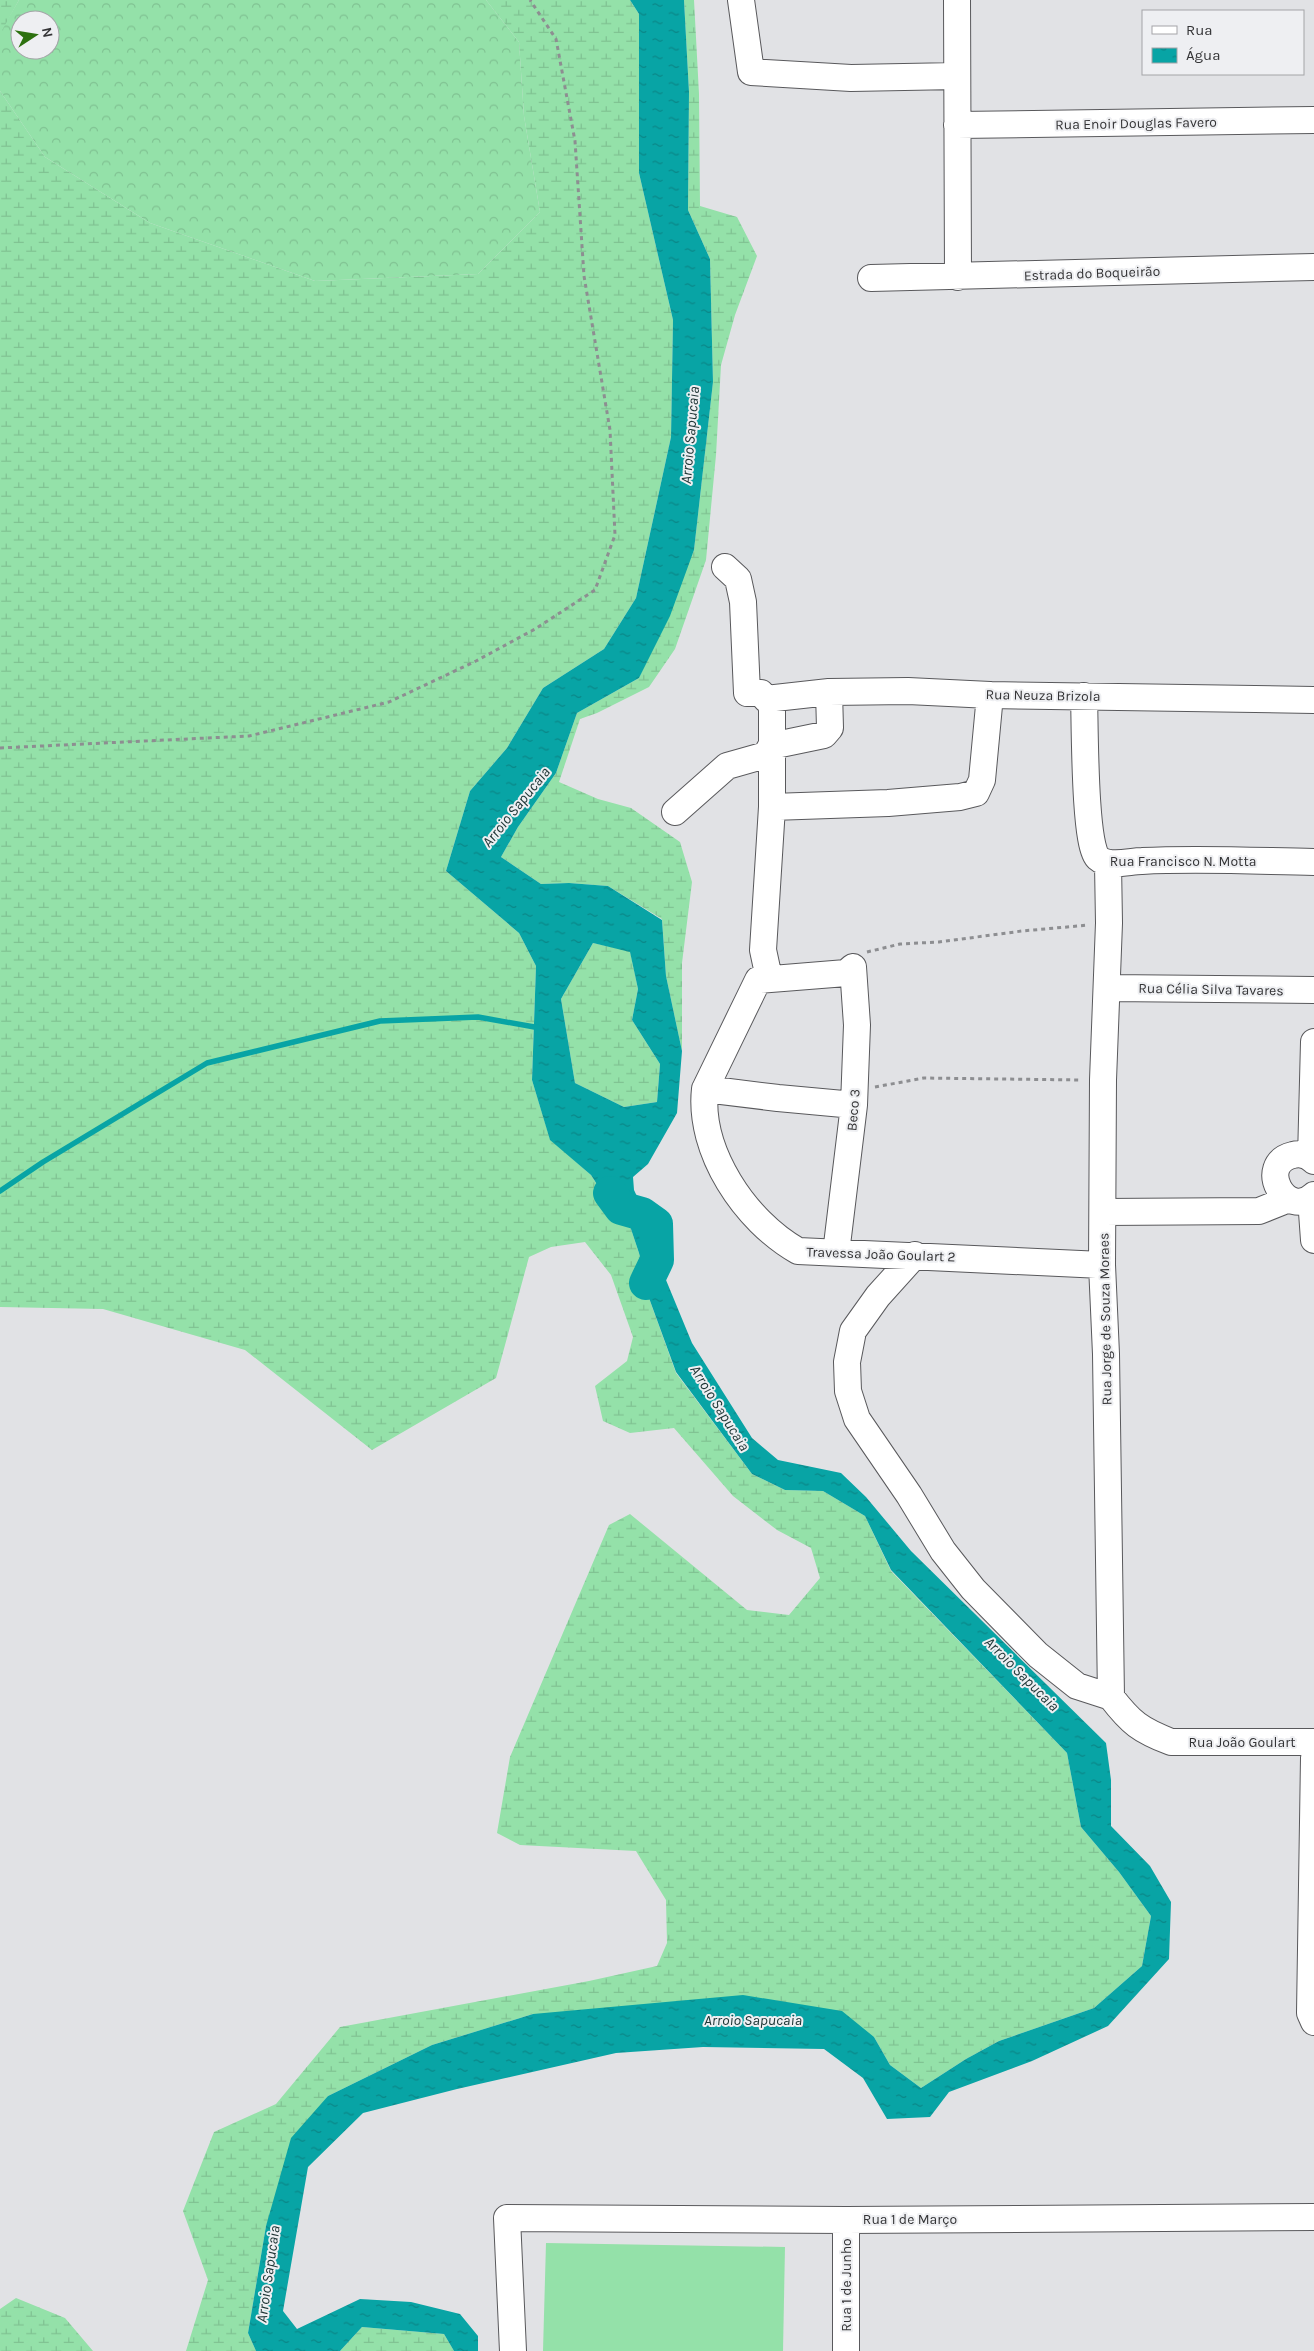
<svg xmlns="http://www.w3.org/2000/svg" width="1314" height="2351" font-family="Karla,sans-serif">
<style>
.forest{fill:url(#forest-crowns);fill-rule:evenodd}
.wetland{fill:url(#wetland-marsh)}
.pitch{fill:#94e1a9}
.water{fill:url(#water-ripples);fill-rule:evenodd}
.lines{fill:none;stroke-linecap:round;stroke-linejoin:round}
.stream{stroke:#08a4a5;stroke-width:5.5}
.river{stroke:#08a4a5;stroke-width:34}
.minor-casing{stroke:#59595c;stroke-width:28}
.path{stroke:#8d8e91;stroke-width:3;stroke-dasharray:4 4;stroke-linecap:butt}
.minor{stroke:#fff;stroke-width:26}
.labels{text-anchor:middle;stroke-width:4;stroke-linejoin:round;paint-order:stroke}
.street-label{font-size:14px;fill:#343436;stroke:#eeeff2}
.water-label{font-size:15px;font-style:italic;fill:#203737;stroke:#eeeff2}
</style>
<defs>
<pattern id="forest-crowns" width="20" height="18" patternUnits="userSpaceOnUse" patternTransform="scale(1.25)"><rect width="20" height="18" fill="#94e1a9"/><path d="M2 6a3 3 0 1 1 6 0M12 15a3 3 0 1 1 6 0" fill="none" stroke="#80c292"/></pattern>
<pattern id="wetland-marsh" width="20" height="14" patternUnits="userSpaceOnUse" patternTransform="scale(1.25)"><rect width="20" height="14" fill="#94e1a9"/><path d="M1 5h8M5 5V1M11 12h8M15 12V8" fill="none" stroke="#80c292"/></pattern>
<pattern id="water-ripples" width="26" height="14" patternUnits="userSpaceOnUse" patternTransform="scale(1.25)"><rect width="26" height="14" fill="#08a4a5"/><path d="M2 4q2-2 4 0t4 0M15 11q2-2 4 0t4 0" fill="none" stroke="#0a8687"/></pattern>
</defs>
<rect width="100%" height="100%" fill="#e1e2e5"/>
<path class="forest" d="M19 0H486L519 42 524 116 540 212 478 274 315 281 150 223 45 157 0 91V32ZM20 20H50V50H20Z"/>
<path class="wetland" d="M0 0H19L0 34Z
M486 0H630L639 14V173L673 320 671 437 636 598 604 649 543 688 507 748 470 791 446 871 519 933 536 966 532 1080 550 1139 591 1175 609 1203 630 1226 642 1262 645 1287 676 1373 752 1474 785 1490 823 1491 865 1516 891 1571 1067 1753 1081 1827 1119 1872 1151 1916 1142 1966 1094 2008 999 2041 966 2059 921 2088 890 2065 874 2037 533 2014 432 2045 328 2096 266 2226 248 2333 256 2351H186L208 2280 183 2211 214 2132 276 2104 340 2027 589 1981 657 1966 667 1943 666 1900 636 1851 520 1845 497 1833 510 1757 609 1525 630 1514 747 1610 789 1615 820 1578 811 1548 777 1530 733 1496 674 1428 630 1433 603 1421 595 1386 627 1361 633 1337 611 1275 585 1242 551 1247 529 1257 496 1378 372 1450 245 1350 103 1309 0 1307V91L45 157 150 223 315 281 478 274 540 212 524 116 519 42Z
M684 0H694L699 94 700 206 737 217 757 256 735 315 721 365 716 455 706 560 675 649 649 687 597 713 580 719 559 782 598 799 631 808 680 842 692 882 682 963V1051L666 976 662 919 608 886 569 883 541 884 501 857 518 827 556 773 577 713 639 678 694 550 713 382 710 259 688 210 689 92Z
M593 943 630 951 638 989 632 1020 660 1064 657 1102 624 1107 575 1083 561 999Z
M16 2298 65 2318 93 2351H0V2309Z
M362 2327 444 2334 454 2351H340Z"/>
<path class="pitch" d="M546 2243 785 2247 783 2351H543Z"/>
<path class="water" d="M630 0H684L689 92 688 210 710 259 713 382 694 550 670 616 639 678 577 713 556 773 518 827 501 857 541 884 569 883 608 886 662 920 666 976 682 1051 677 1113 648 1164 633 1177 634 1190 664 1254 666 1280 692 1343 752 1438 778 1460 841 1473 866 1497 911 1551 1106 1743 1111 1780V1826L1150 1866 1171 1902 1169 1959 1108 2026 1032 2061 949 2092 930 2117 887 2119 863 2078 824 2049 703 2047 616 2053 457 2089 363 2113 308 2167 283 2311 297 2329 360 2299 411 2302 460 2314 478 2336V2351H454L444 2334 362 2327 340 2351H256L248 2333 266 2226 291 2138 328 2096 432 2045 533 2014 743 1995 842 2011 874 2037 890 2065 921 2088 966 2059 999 2041 1094 2008 1142 1966 1151 1916 1119 1872 1081 1827 1067 1753 891 1570 865 1516 823 1491 785 1490 752 1474 676 1372 645 1287 642 1262 630 1226 609 1203 591 1175 550 1140 532 1080 536 966 519 933 446 871 470 791 507 748 543 688 604 649 636 598 671 437 673 320 639 173V14ZM593 943 630 952 638 989 632 1020 660 1064 657 1102 624 1107 575 1083 561 999Z"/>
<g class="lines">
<path class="stream" d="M0 1191 43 1162 207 1063 380 1021 478 1017 540 1028"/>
<path class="river" d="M610 1193 621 1208 642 1214 656 1224 657 1260 646 1283"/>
<g class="minor-casing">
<path id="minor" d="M741 0 751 72 851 78 957 76
M957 0 958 277
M957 125 1314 120
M871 278 1314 267
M725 567 738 579 743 602 747 693H761L766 699 829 692 908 691 990 695 1314 700
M1084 696C1085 721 1084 847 1098 858 1109 868 1129 861 1142 861 1199 858 1257 861 1314 862
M772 807 888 803 960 797 976 793 982 780 990 695
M675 812 727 766 766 755 771 746 824 735 830 728 829 692
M1108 864 1109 923 1103 1080 1102 1265 1106 1354 1111 1697C1131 1723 1140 1730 1171 1742H1314
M769 978 763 950 772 807V700
M1108 988 1314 990
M705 1089C698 1151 745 1221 798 1251L1102 1265
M1311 1158 1314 1042
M1314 1161C1308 1155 1300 1153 1293 1155 1255 1164 1286 1221 1314 1195
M1311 1198 1314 1240
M1103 1212 1259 1211 1289 1199
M836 1253 854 1105 857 1025 853 967 846 973 758 980 705 1089 778 1098 854 1105
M915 1255 878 1296 853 1331 847 1362 848 1391 857 1419 909 1495 943 1551 973 1589 1038 1655 1077 1686 1111 1697
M1314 1758 1310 2013 1314 2022
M846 2220V2351
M513 2351 507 2218 846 2220 1314 2217"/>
</g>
<path class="path" d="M0 748 249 736 389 702 476 661 535 629 595 590 615 535 610 430 584 276 575 141 556 39 530 0
M867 952 900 944 939 942 1022 931 1089 925
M875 1087 924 1078 1081 1080"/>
<use href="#minor" class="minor"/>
</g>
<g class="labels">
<g class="street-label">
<text transform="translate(1136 123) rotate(-1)" y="5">Rua Enoir Douglas Favero</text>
<text transform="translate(1092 273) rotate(-2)" y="5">Estrada do Boqueirão</text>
<text transform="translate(1043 695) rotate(1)" y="5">Rua Neuza Brizola</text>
<text x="1183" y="866">Rua Francisco N. Motta</text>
<text transform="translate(1211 989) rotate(1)" y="5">Rua Célia Silva Tavares</text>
<text transform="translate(853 1110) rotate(-85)" y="5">Beco 3</text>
<text transform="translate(881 1254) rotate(2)" y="5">Travessa João Goulart 2</text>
<text transform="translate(1105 1319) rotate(-91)" y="5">Rua Jorge de Souza Moraes</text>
<text x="1242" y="1747">Rua João Goulart</text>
<text x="910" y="2224">Rua 1 de Março</text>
<text transform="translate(846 2285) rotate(-90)" y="5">Rua 1 de Junho</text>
</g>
<g class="water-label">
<text transform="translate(690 435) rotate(-85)" y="5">Arroio Sapucaia</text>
<text transform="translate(516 807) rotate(-51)" y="5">Arroio Sapucaia</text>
<text transform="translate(720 1408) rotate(58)" y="5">Arroio Sapucaia</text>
<text transform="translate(1022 1674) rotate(45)" y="5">Arroio Sapucaia</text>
<text x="753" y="2025">Arroio Sapucaia</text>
<text transform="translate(268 2274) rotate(-82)" y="5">Arroio Sapucaia</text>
</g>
</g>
<rect x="1142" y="10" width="162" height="65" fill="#eeeff2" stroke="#a4a4a7"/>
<rect x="1152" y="26" width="25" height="8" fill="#ffffff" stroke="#a4a4a7"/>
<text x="1186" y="35" font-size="15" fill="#343436">Rua</text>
<rect x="1152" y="48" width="25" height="15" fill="url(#water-ripples)" stroke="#a4a4a7"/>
<text x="1186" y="60" font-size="15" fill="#343436">Água</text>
<g transform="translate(35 35) rotate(78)"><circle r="24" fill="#eeeff2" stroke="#a4a4a7"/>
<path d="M0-4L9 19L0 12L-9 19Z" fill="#2d710f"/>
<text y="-8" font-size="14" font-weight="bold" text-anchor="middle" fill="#343436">N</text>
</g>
</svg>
